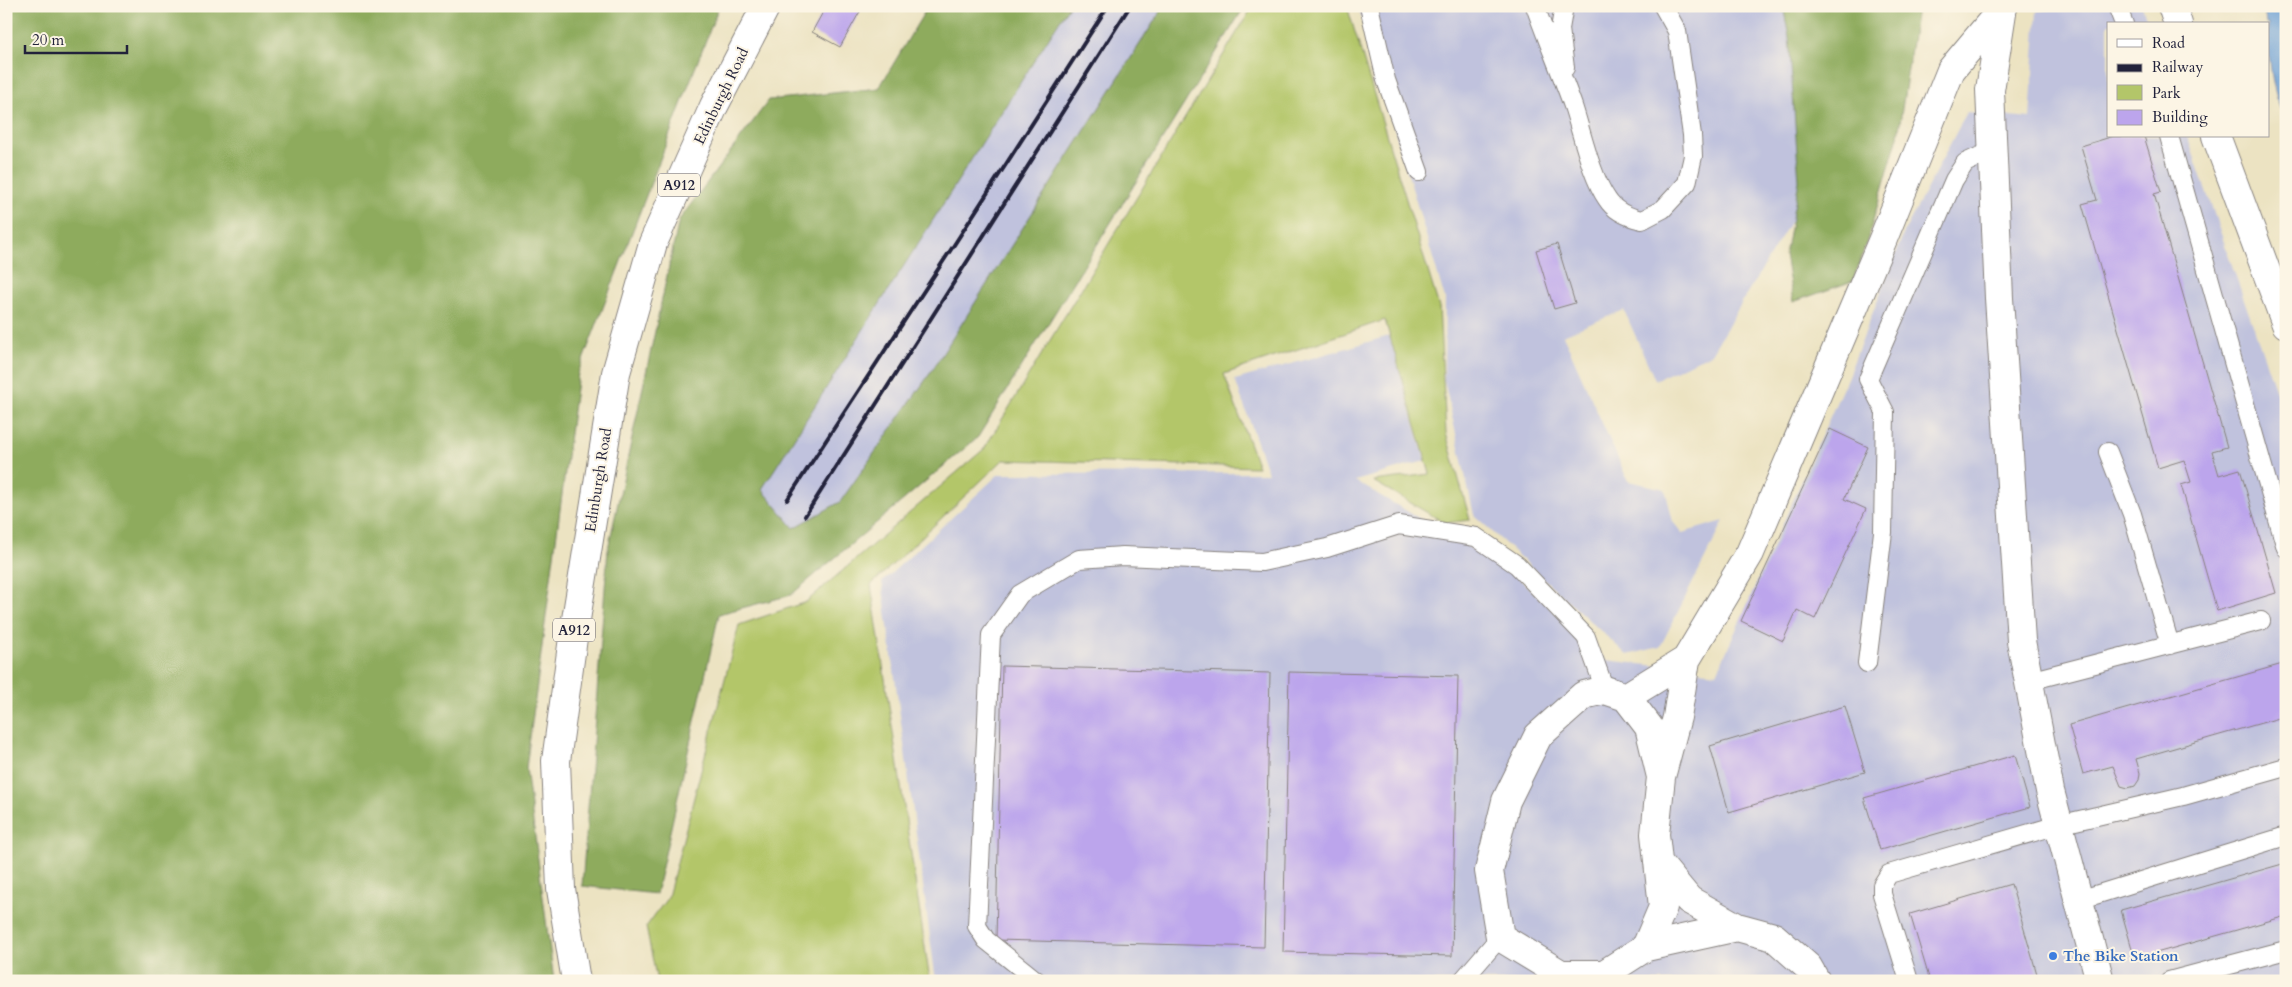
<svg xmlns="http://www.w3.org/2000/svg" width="2292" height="987" font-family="Cardo,serif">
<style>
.industrial{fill:#c0c2dd}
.green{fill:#b3c669;stroke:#6a7452}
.forest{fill:#8eab5d;stroke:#58664c}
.water{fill:#679dd4;stroke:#446088}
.building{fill:#bca5ec}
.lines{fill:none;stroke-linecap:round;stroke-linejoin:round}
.lane-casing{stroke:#87827e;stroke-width:20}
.street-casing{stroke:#87827e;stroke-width:30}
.primary-casing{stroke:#87827e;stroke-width:30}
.lane{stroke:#fff;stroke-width:18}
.street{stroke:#fff;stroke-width:28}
.primary{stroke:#fff;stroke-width:28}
.rail{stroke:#22223b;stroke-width:4}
.shop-dot{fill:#3f7fe0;stroke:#fcf5e5;stroke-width:2}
.labels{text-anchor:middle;stroke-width:4;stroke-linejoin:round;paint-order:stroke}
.shield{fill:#fcf5e5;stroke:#63616e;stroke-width:1}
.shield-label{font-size:14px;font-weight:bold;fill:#22223b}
.street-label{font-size:15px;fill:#22223b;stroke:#fcf5e5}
.shop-label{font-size:15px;font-weight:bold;fill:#366cbe;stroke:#fcf5e5;text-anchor:start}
</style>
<rect width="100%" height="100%" fill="#fcf5e5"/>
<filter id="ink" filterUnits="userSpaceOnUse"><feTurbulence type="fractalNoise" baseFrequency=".02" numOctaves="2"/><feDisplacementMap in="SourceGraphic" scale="10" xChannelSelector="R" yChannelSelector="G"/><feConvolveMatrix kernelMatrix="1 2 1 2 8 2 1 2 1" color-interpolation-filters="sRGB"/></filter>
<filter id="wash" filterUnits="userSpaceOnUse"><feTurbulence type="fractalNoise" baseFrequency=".0096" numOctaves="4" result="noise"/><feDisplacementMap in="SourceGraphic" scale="20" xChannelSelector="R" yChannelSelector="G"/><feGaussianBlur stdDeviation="1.12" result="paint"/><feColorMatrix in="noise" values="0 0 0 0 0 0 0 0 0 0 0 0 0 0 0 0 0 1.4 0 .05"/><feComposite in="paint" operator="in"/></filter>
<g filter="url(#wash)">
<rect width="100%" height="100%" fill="#ece3c2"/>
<path class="industrial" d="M1069 6H1164L929 375 840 502 794 528 762 489Z
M1358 6H1799L1805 47 1798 209 1711 354 1655 380 1624 310 1563 335 1628 481 1665 489 1673 522 1682 533 1724 521 1660 647 1627 655 1474 515 1444 380 1445 299Z
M2077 6H2142L2148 24H2108V136H2187L2286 420V981H936L882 582 999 474 1268 473 1235 380 1389 336 1425 461 1355 481 1512 572 1606 660 1717 673 1848 376 1905 230 1967 112 2030 118 2037 11Z"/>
<path class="green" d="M1253 6H1347L1439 307 1446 433 1470 520 1445 523 1373 481 1430 474 1385 320 1224 374 1258 467 1003 460 871 585 930 981H657L646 927 668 897 739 625 806 602 984 449Z"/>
<path class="forest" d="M6 6H719L578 373 526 768 554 981H6Z
M928 6H1069L762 489 794 528 840 502 929 375 1164 6H1245L978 437 791 595 719 614 656 894 582 886 608 549 679 220 769 100 879 88Z
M1783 6H1915L1916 15 1898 136 1867 241 1853 281 1793 302 1785 255 1799 181 1789 37Z"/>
<path class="water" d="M2264 6H2286V123C2272 92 2268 58 2268 24H2266Z"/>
<g id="blocks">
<path class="building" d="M819 6H863L840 47 812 32 823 12Z
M2114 136H2144L2161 192 2154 194 2227 447 2212 451 2219 475 2240 469 2276 593 2217 611 2181 485 2191 482 2184 460 2158 468 2082 204 2097 200 2081 146Z
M1557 244 1575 303 1554 309 1536 250Z
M1830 429 1868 447 1844 499 1866 509 1815 619 1797 610 1783 641 1741 621Z
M2286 663V716L2136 759 2140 773 2139 780 2135 786 2128 788 2121 786 2113 766 2083 774 2069 725Z
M1002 666 1270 673 1264 947 996 940Z
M1289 672 1458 676 1452 956 1283 952Z
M1845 706 1865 772 1729 812 1710 746Z
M2015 755 2030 807 1880 850 1864 798Z
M2286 863V916L2135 959 2121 910Z
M2011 884 2039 981H1930L1910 914Z"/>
</g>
</g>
<g filter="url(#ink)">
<use href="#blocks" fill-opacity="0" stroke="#87827e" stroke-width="1"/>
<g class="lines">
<g class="lane-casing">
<path id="lane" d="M1369 6 1386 80 1419 172
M1535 6C1547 40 1561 72 1573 106 1582 133 1591 176 1607 199 1615 212 1628 217 1642 220L1663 209 1687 183 1693 156 1692 135 1677 31 1663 6
M1564 6 1560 29 1565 68
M2117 6 2124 24
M2169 136 2286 548
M2108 452 2132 514 2170 645
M1867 663 1883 532 1885 412 1868 379 1954 180 1965 163 1993 150
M2029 681 2261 621
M2079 900 2286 836
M1037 981 986 940 977 926 991 635 1020 594 1079 559 1123 556 1262 562 1327 548 1399 525 1476 537 1517 565 1586 637 1605 690
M1462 981 1500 937
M1909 981 1882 894V885L1889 874 2058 825 2183 796 2286 767
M2169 981 2286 950"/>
</g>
<g class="street-casing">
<path id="street" d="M2003 6 1990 90 1999 298 2021 641 2050 791 2100 981
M2172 6 2178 24
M2216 136 2286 324
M1605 690 1626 697 1649 727 1661 777 1655 834 1663 907 1646 947 1604 974H1561L1500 937 1489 871 1506 801 1538 736 1584 695Z
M1626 697 1686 660
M1661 777 1677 717 1686 660 1750 553 1883 239 1951 70 2003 8
M1660 865 1689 900 1737 927 1774 937 1808 967 1816 981
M1646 947 1737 927"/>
</g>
<g class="primary-casing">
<path id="primary" d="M576 981 561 889 556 761 573 638 616 373 653 243 714 106 766 6"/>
</g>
<use href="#lane" class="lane"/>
<use href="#street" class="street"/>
<use href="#primary" class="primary"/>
<path class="rail" d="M787 500 952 248 1108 6
M805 516 1130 6"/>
</g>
</g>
<circle class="shop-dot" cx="2053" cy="956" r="5"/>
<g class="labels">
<g class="shield">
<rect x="658" y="173.5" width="42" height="23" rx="4"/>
<rect x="553" y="618.5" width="42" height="23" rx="4"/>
</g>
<g class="shield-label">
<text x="679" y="190">A912</text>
<text x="574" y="635">A912</text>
</g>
<g class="street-label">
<text transform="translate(721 96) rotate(-64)" y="5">Edinburgh Road</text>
<text transform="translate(598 480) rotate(-81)" y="5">Edinburgh Road</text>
</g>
<g class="shop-label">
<text x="2063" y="961">The Bike Station</text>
</g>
</g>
<rect width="2292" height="987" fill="none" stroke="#fcf5e5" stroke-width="25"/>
<rect x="2107" y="22" width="162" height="115" fill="#fcf5e5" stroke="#a5a1a1"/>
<rect x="2117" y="39" width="25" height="8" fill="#ffffff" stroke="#a5a1a1"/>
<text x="2152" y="48" font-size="15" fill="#22223b">Road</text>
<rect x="2117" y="64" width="25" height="8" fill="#22223b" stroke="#a5a1a1"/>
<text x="2152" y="72" font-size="15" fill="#22223b">Railway</text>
<rect x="2117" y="85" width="25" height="15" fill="#b3c669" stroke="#a5a1a1"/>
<text x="2152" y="98" font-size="15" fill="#22223b">Park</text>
<rect x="2117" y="110" width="25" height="15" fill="#bca5ec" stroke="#a5a1a1"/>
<text x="2152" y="122" font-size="15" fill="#22223b">Building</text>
<path d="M25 45v8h102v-8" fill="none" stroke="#22223b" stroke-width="2.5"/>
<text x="32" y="45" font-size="15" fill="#22223b" stroke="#fcf5e5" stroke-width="4" paint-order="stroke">20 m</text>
</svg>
